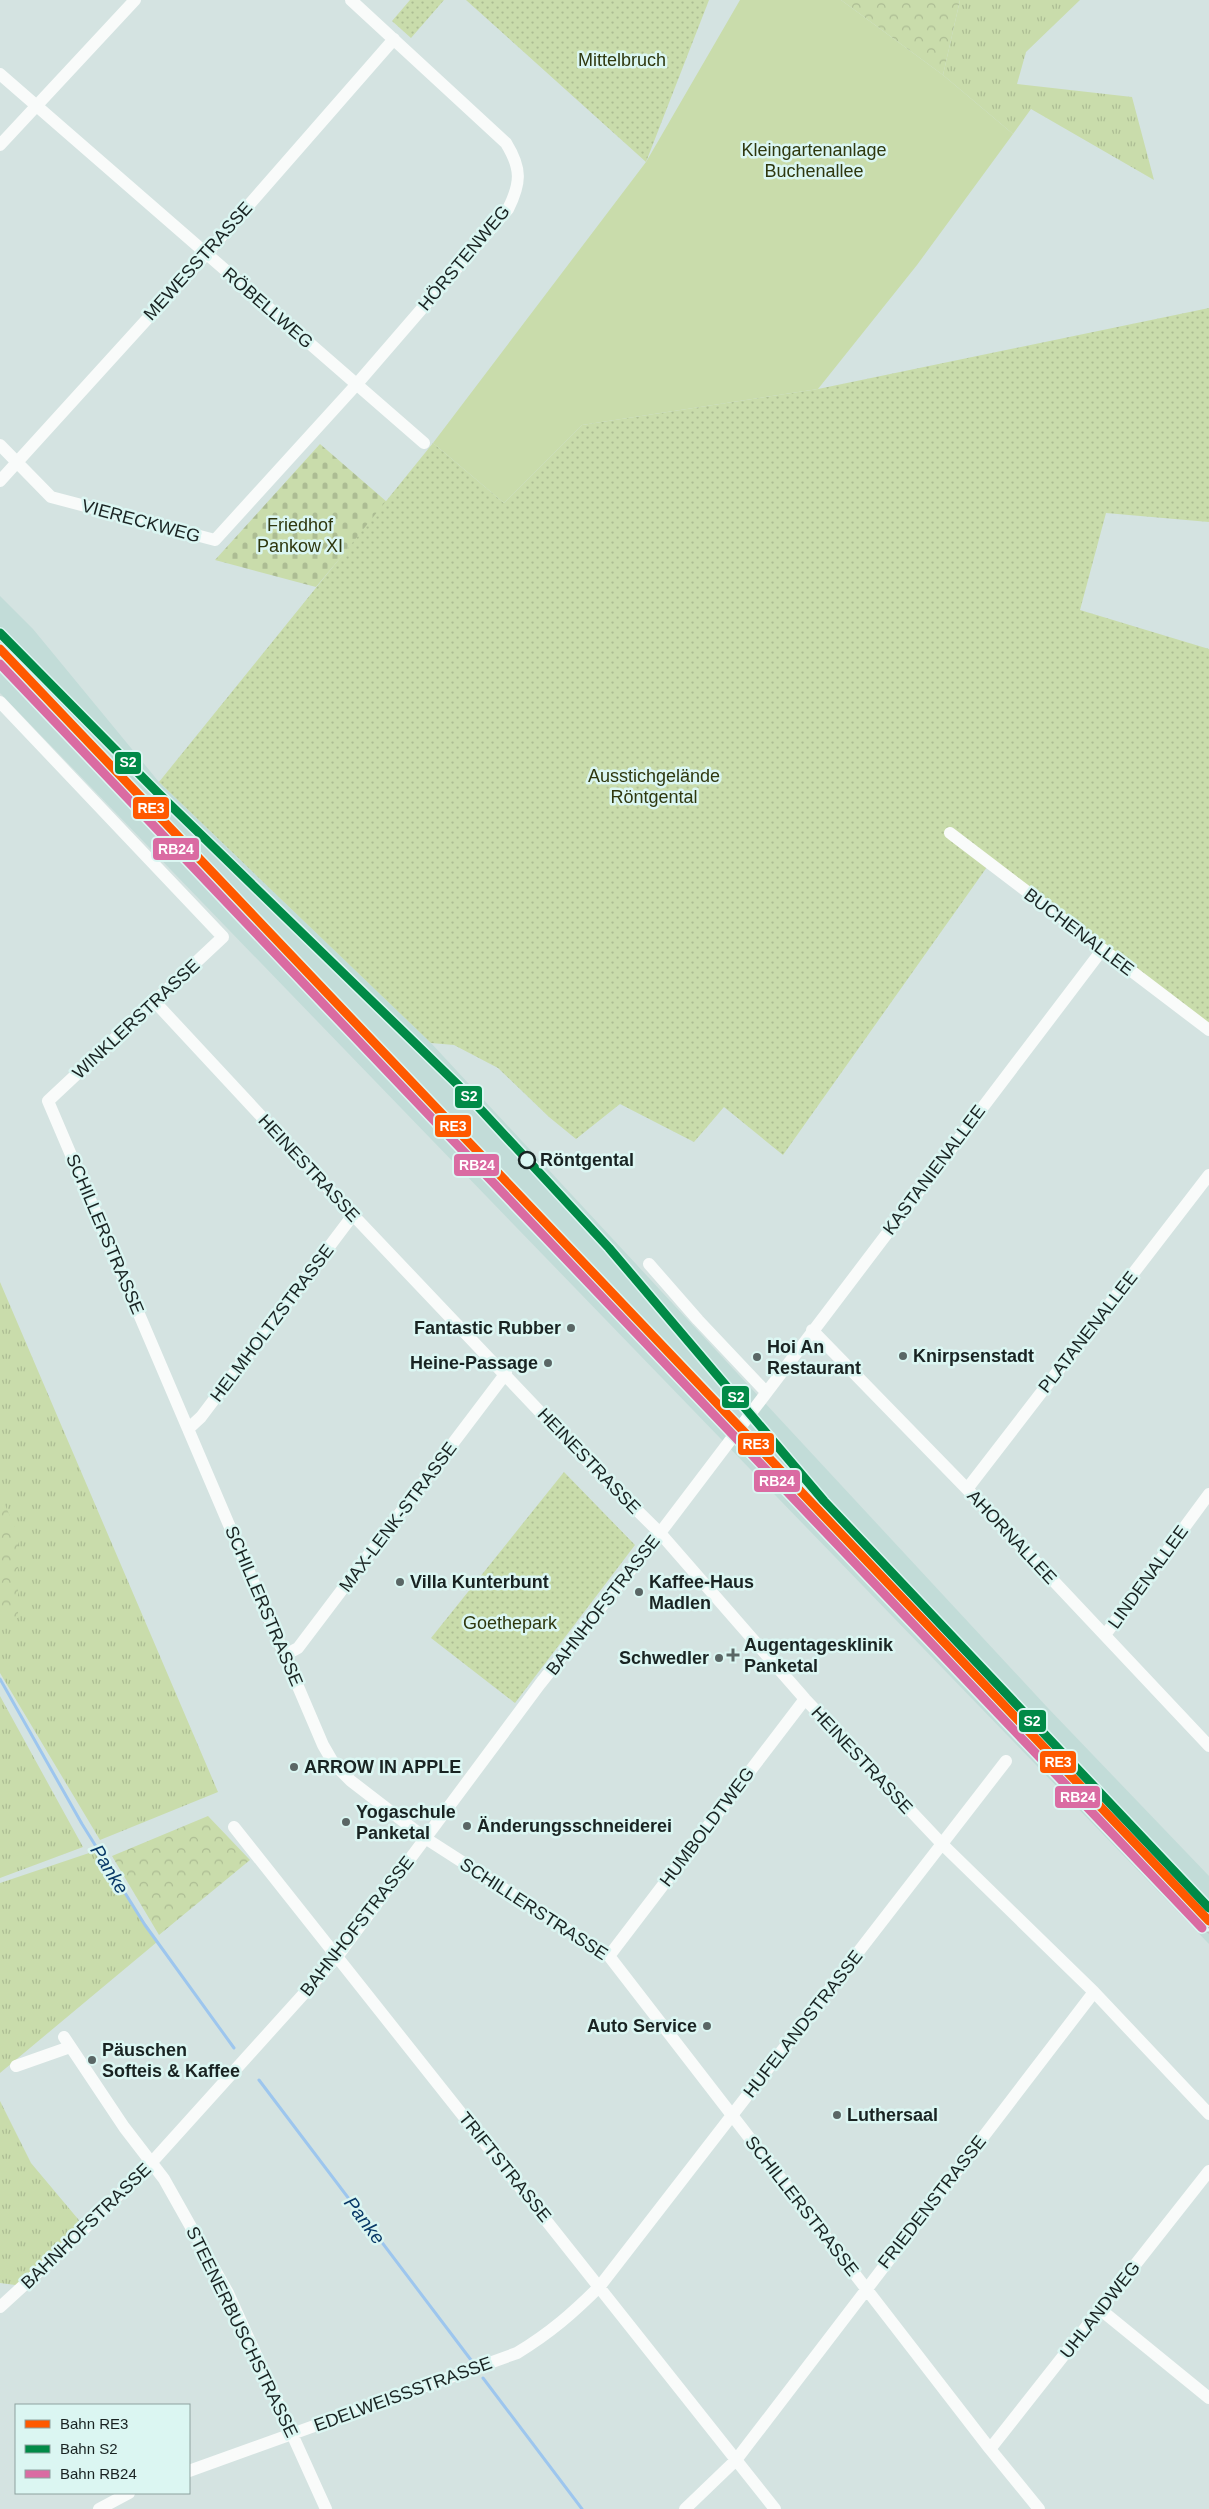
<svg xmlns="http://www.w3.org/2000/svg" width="1209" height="2509" font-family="Arial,sans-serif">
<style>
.built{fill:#c2dcd8}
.grass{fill:url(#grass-tufts)}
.forest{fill:url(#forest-crowns)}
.cemetery{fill:url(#cemetery-stones)}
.park{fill:url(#park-dots)}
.garden{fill:#c9dcab}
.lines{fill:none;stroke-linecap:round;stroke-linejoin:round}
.stream{stroke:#9dc6ee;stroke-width:3}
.minor{stroke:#f9fbfa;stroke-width:12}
.rail-casing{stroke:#c0c4c4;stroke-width:5}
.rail{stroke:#dbf6f2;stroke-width:3;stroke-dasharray:9;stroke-linecap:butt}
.rail-1-casing{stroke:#dbf6f2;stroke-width:12}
.rail-2-casing{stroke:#dbf6f2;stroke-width:12}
.rail-3-casing{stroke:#dbf6f2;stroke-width:12}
.rail-1{stroke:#ff5900;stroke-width:9}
.rail-2{stroke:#018a47;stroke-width:9}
.rail-3{stroke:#da6ba2;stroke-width:9}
.stop-dot{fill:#dbf6f2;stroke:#192322;stroke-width:2.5}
.poi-dot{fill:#5a6665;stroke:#dbf6f2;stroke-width:2}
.labels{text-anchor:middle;stroke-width:5;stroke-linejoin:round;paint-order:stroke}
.park-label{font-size:18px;fill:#2e370e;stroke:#dbf6f2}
.street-label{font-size:18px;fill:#192322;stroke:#dbf6f2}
.stop-label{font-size:18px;font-weight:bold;fill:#192322;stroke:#dbf6f2;text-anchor:start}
.poi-label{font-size:18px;font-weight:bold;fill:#192322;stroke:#dbf6f2;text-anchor:start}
.water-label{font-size:19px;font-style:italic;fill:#093967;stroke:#dbf6f2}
.line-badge{stroke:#dbf6f2;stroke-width:2}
.badge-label{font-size:14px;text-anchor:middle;font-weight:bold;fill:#fff}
</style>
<defs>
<pattern id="grass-tufts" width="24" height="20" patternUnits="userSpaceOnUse" patternTransform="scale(1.25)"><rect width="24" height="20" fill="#c9dcab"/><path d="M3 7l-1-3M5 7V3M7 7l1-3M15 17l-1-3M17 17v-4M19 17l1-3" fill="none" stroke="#acbc93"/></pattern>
<pattern id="forest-crowns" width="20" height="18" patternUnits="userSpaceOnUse" patternTransform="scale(1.25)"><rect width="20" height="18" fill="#c9dcab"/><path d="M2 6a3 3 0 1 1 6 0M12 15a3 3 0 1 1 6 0" fill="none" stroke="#acbc93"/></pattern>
<pattern id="cemetery-stones" width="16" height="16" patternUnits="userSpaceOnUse" patternTransform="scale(1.25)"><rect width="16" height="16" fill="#c9dcab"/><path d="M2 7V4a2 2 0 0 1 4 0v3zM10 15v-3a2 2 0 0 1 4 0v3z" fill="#acbc93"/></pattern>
<pattern id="park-dots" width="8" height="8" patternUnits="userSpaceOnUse" patternTransform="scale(1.25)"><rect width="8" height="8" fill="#c9dcab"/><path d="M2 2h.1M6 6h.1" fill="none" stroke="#acbc93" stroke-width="1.8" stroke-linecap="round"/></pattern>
</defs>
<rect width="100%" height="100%" fill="#d4e3e1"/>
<path class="built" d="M0 596 33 629 159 782 431 1043 1047 1707 1209 1876V1944L0 693Z"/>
<path class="grass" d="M960 0H1080L1026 52 1017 84 1132 97 1154 180 1031 109 1013 134 943 75Z
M0 1282 218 1792 100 1840 0 1673Z
M0 1696 83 1847 0 1878Z
M98 1850 157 1942 0 2073V1883Z
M0 2101 31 2163 83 2225 23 2286 0 2283Z"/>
<path class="forest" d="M841 0H960L943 75Z
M0 1493 18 1535V1618L0 1614Z
M208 1816 250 1860 159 1935 112 1856Z"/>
<path class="cemetery" d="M320 444 387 502 316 587 215 560Z"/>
<path class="park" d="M410 0H444L411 38 392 21Z
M466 0H709L646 162Z
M1209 308V522L1106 513 1080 610 1209 649V1024L992 860 783 1155 724 1107 694 1142 620 1104 576 1139 549 1117 498 1068 454 1045 431 1043 159 782 433 443 504 503 582 425 818 389Z
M564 1472 635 1545 515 1703 431 1638Z"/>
<path class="garden" d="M740 0H841L943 75 1013 134 917 265 818 389 582 425 504 503 433 443 646 162Z"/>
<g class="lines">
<path class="stream" d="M0 1679 82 1824 145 1925 234 2048
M259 2080 471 2360
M483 2378 582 2509"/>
<path class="minor" d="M0 74 424 443
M0 145 135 0
M0 445 51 497 215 540 356 385 508 209C521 183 522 169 506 143L351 0
M0 481 199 262 394 39
M0 702 223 937 48 1101 323 1745 334 1764 351 1781 425 1838 609 1956 990 2449 1039 2509
M950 833 1209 1030
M155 1002 353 1215 578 1452 660 1533 805 1699 942 1844 1094 1992 1209 2114
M649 1264 698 1320 766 1392
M812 1330 967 1489 1209 1746
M188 1429 201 1417 353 1215
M967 1489 1209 1175
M1105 1635 1209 1494
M285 1655 298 1648 506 1373
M234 1827 775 2509
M609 1956 805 1699
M64 2037 124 2127 164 2179 182 2211 228 2293 326 2509
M16 2066 70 2047
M0 2307 69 2244 152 2162 337 1957 540 1684 660 1533 1102 950
M1101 2310 1209 2398
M990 2449 1209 2171
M189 2471 517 2353C550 2333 573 2313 600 2286L1006 1761
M99 2509 129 2493
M685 2509 736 2460 1094 1992"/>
<g class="rail-casing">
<path id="rail" d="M0 659 1209 1931"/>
</g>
<use href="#rail" class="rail"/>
<g class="rail-1-casing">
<path id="rail-1" d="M0 649 1209 1921"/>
</g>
<g class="rail-2-casing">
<path id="rail-2" d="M0 633 158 793 459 1086 609 1248 824 1501 1209 1908"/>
</g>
<g class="rail-3-casing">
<path id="rail-3" d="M0 664 1202 1928"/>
</g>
<use href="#rail-1" class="rail-1"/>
<use href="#rail-2" class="rail-2"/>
<use href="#rail-3" class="rail-3"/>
</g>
<circle class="stop-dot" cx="527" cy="1160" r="8"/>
<g class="poi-dot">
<circle cx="571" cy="1328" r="5"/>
<circle cx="903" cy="1356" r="5"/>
<circle cx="757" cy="1357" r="5"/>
<circle cx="548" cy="1363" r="5"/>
<circle cx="400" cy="1582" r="5"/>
<circle cx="639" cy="1592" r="5"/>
<path d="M730.5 1647.5h5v5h5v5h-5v5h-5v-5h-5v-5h5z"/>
<circle cx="719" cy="1658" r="5"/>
<circle cx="294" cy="1767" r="5"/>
<circle cx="346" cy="1822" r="5"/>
<circle cx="467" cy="1826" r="5"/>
<circle cx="707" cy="2026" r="5"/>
<circle cx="92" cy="2060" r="5"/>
<circle cx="837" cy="2115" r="5"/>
</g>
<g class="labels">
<g class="park-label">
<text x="622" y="66">Mittelbruch</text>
<text x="814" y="156">Kleingartenanlage<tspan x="814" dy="21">Buchenallee</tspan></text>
<text x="300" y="531">Friedhof<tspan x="300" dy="21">Pankow XI</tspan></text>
<text x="654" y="782">Ausstichgelände<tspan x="654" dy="21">Röntgental</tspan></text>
<text x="510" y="1629">Goethepark</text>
</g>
<g class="street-label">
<text transform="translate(464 258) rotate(-50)" y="6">HÖRSTENWEG</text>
<text transform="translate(198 261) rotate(-48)" y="6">MEWESSTRASSE</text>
<text transform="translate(268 308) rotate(41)" y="6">RÖBELLWEG</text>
<text transform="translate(141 521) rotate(15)" y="6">VIERECKWEG</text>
<text transform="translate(1079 932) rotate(37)" y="6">BUCHENALLEE</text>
<text transform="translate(136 1019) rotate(-43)" y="6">WINKLERSTRASSE</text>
<text transform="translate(309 1168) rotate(47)" y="6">HEINESTRASSE</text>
<text transform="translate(934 1170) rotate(-53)" y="6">KASTANIENALLEE</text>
<text transform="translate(105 1234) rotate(67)" y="6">SCHILLERSTRASSE</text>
<text transform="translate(272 1323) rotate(-53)" y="6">HELMHOLTZSTRASSE</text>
<text transform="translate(1088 1332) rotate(-52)" y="6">PLATANENALLEE</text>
<text transform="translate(589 1461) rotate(46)" y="6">HEINESTRASSE</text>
<text transform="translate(398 1517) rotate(-53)" y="6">MAX-LENK-STRASSE</text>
<text transform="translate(1012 1537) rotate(47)" y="6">AHORNALLEE</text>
<text transform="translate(1148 1577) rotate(-54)" y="6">LINDENALLEE</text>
<text transform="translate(603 1605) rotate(-52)" y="6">BAHNHOFSTRASSE</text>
<text transform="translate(264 1606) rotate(67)" y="6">SCHILLERSTRASSE</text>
<text transform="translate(862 1760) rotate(47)" y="6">HEINESTRASSE</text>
<text transform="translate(707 1827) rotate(-53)" y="6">HUMBOLDTWEG</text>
<text transform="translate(534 1909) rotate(33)" y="6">SCHILLERSTRASSE</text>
<text transform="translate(357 1926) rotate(-52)" y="6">BAHNHOFSTRASSE</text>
<text transform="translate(803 2024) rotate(-52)" y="6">HUFELANDSTRASSE</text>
<text transform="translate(505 2167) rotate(51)" y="6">TRIFTSTRASSE</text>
<text transform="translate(932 2202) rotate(-52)" y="6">FRIEDENSTRASSE</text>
<text transform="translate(802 2206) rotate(52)" y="6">SCHILLERSTRASSE</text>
<text transform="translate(86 2226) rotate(-44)" y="6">BAHNHOFSTRASSE</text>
<text transform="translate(1100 2310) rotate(-52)" y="6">UHLANDWEG</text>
<text transform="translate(242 2332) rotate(64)" y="6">STEENERBUSCHSTRASSE</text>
<text transform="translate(403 2394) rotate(-20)" y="6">EDELWEISSSTRASSE</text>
</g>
<g class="stop-label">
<text x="540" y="1166">Röntgental</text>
</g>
<g class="poi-label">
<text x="561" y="1334" text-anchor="end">Fantastic Rubber</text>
<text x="767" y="1353">Hoi An<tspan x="767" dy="21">Restaurant</tspan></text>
<text x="913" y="1362">Knirpsenstadt</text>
<text x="538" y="1369" text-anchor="end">Heine-Passage</text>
<text x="410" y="1588">Villa Kunterbunt</text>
<text x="649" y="1588">Kaffee-Haus<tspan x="649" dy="21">Madlen</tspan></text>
<text x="744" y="1651">Augentagesklinik<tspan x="744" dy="21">Panketal</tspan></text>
<text x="709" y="1664" text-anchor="end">Schwedler</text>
<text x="304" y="1773">ARROW IN APPLE</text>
<text x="356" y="1818">Yogaschule<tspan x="356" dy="21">Panketal</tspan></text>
<text x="477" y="1832">Änderungsschneiderei</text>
<text x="697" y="2032" text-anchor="end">Auto Service</text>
<text x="102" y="2056">Päuschen<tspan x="102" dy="21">Softeis &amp; Kaffee</tspan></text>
<text x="847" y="2121">Luthersaal</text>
</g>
<g class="water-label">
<text transform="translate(110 1869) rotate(58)" y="7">Panke</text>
<text transform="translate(365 2220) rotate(53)" y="7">Panke</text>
</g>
</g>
<g class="line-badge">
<rect x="114" y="751" width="28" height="24" rx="5" fill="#018a47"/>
<rect x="132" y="796" width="38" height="24" rx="5" fill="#ff5900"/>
<rect x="152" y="837" width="48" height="24" rx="5" fill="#da6ba2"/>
<rect x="454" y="1085" width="29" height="24" rx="5" fill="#018a47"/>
<rect x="434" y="1114" width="38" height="24" rx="5" fill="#ff5900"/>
<rect x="453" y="1153" width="47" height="24" rx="5" fill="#da6ba2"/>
<rect x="721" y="1385" width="29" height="24" rx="5" fill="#018a47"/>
<rect x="737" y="1432" width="38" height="24" rx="5" fill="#ff5900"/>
<rect x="753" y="1469" width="48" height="24" rx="5" fill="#da6ba2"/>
<rect x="1018" y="1709" width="29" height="24" rx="5" fill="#018a47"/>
<rect x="1039" y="1750" width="38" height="24" rx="5" fill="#ff5900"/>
<rect x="1054" y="1785" width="47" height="24" rx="5" fill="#da6ba2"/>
</g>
<g class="badge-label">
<text x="128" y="767">S2</text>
<text x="151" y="813">RE3</text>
<text x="176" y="854">RB24</text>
<text x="469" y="1101">S2</text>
<text x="453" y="1131">RE3</text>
<text x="477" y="1170">RB24</text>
<text x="736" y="1402">S2</text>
<text x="756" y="1449">RE3</text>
<text x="777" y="1486">RB24</text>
<text x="1032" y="1726">S2</text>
<text x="1058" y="1767">RE3</text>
<text x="1078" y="1802">RB24</text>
</g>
<rect x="15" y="2404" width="175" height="90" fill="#dbf6f2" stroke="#8da29f"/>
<rect x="25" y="2420" width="25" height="8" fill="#ff5900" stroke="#8da29f"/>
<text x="60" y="2429" font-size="15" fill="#192322">Bahn RE3</text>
<rect x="25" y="2445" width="25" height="8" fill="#018a47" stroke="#8da29f"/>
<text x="60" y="2454" font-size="15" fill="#192322">Bahn S2</text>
<rect x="25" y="2470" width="25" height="8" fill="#da6ba2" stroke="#8da29f"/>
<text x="60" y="2479" font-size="15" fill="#192322">Bahn RB24</text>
</svg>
